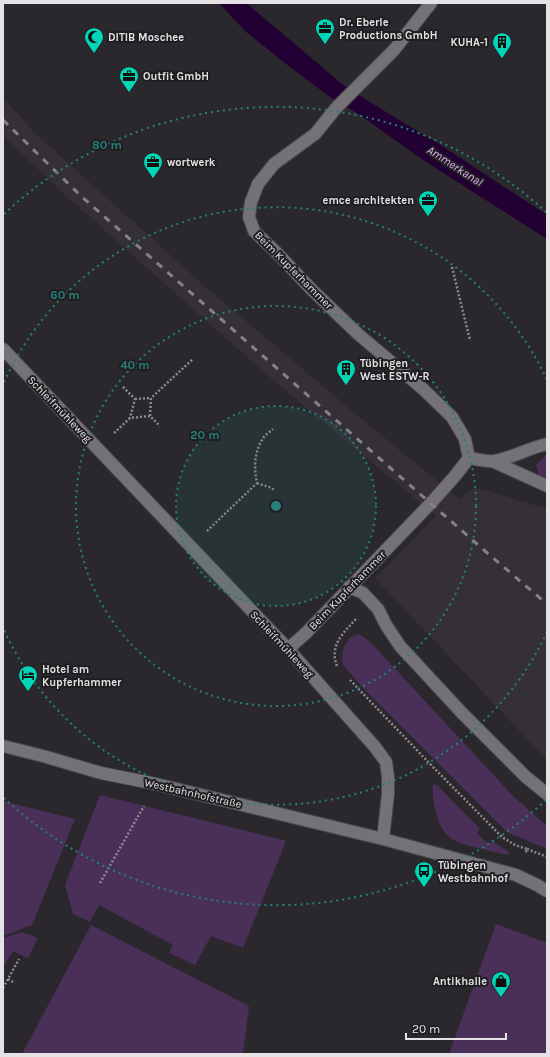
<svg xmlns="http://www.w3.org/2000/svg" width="550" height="1057" font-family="Karla,sans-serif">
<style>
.built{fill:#352f38}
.green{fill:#4a2f59}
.water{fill:#230033}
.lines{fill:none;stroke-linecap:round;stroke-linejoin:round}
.minor-casing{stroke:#49474a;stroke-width:14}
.path{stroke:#8c8a8e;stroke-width:2.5;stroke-dasharray:2 2;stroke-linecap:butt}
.minor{stroke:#757277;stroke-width:12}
.rail{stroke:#848285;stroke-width:3;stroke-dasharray:7 7;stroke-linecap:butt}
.ring{fill:none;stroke:#24817a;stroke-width:2;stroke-dasharray:2 4}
.labels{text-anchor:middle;stroke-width:4;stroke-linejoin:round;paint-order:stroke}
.poi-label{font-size:11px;font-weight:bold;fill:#e4e2e5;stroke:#211e22;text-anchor:start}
.street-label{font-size:11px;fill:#e4e2e5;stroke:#211e22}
.water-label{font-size:12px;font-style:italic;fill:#e0b4f9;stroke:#211e22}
.centre{fill:#24817a;stroke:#211e22;stroke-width:2}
.ring-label{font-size:12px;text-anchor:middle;font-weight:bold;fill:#24817a;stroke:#211e22;stroke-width:4;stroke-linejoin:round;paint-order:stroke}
</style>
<rect width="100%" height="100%" fill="#2a282c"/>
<path class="built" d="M3 97 36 134 200 282 357 415 459 499 475 487 547 509V760L375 578 436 516 266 374 74 203 20 152 3 135Z"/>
<path class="green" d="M547 454V479L539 476 536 465Z
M358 634 364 637 374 646 513 796 547 826V849L507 832 365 690 343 665 342 658 344 647 350 638Z
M433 785H437L480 829 477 833 488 844 492 841 509 852 508 855C498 853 488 850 478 848 454 842 443 839 436 813 434 805 432 794 433 785Z
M100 795 286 841 243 948 211 936 195 965 169 953 173 945 99 905 90 922 73 914 65 885Z
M3 801 75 819 32 925 3 936Z
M496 924 547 943V1054H449Z
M91 925 249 1006 243 1054H22Z
M22 932 38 938 28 958 13 951 3 968V938Z"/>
<path class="water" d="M219 3H247L258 13 342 84 381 109 439 144 547 215V239L528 227 423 160 360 115 330 97 295 71 245 31Z"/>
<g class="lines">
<g class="minor-casing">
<path id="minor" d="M3 349 288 649 375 747 386 762 388 777V794L383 839
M469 458C476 459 486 462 494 461 512 458 529 448 547 444
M492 461 547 486
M349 587 363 593 378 609 386 625 400 646 462 713 526 777 547 794
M288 649 306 633 431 503 455 476 469 458 465 439 452 417 423 389 358 334 312 290 278 254 254 231 249 217 251 202 258 184 274 164 315 134 337 107 394 50 431 3
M3 746 43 756 101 773 156 784 383 839 516 875 537 885 547 891"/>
</g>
<path class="path" d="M452 267 470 340
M123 387 135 399 130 418
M135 399 151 398
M150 416 151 398 193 359
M114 433 130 418 150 416 160 426
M257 483C263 486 270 486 274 490
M207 531 257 483C254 469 254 453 262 440 264 436 269 432 273 429
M337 666C329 646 343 633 356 619
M350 680 432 766 502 837 515 845 527 849 525 854
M527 849 547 857
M100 883 144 806
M8 979 13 982
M3 988 19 959"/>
<use href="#minor" class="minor"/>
<path class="rail" d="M3 120 82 197 140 248 485 551 547 604"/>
</g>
<circle cx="276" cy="506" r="100" fill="#24817a" fill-opacity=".12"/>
<g class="ring">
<circle cx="276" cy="506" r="100"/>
<circle cx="276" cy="506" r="200"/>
<path d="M547 632A299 299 0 0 1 4 630M4 382A299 299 0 0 1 547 380"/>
<path d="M546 800A399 399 0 0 1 4 798M4 214A399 399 0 0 1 546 212"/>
</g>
<defs>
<g id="office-pin" transform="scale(1)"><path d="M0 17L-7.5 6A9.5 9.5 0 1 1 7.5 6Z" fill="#02d5b6" stroke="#211e22"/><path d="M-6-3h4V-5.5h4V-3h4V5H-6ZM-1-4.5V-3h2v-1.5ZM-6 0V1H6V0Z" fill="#111"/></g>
<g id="mosque-pin" transform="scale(1)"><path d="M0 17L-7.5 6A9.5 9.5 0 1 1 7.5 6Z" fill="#02d5b6" stroke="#211e22"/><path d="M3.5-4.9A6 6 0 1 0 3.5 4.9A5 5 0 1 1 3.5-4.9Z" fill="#111"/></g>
<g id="building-pin" transform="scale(1)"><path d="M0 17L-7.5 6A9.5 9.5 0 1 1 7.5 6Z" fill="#02d5b6" stroke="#211e22"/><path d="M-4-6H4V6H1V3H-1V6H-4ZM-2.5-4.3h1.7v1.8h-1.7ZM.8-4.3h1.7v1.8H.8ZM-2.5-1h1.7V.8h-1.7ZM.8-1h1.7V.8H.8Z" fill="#111"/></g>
<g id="hotel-pin" transform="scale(1)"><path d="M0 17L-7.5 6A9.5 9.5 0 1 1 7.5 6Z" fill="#02d5b6" stroke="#211e22"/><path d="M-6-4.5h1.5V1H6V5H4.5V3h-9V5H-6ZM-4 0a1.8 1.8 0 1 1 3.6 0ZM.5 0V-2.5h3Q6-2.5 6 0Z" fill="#111"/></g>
<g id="bus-pin" transform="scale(1)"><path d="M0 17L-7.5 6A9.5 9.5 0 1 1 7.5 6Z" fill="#02d5b6" stroke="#211e22"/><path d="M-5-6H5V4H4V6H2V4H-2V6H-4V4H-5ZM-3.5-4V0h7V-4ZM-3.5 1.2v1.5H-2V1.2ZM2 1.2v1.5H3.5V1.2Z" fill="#111"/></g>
<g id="shop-pin" transform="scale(1)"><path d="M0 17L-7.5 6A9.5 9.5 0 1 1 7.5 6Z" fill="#02d5b6" stroke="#211e22"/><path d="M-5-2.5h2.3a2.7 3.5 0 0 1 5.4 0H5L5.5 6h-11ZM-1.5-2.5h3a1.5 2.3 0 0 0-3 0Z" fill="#111"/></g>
</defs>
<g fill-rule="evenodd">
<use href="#office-pin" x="325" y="28"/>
<use href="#mosque-pin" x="94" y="37"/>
<use href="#building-pin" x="502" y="42"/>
<use href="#office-pin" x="129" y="76"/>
<use href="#office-pin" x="153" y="162"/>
<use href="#office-pin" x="428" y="200"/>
<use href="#building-pin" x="346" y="369"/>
<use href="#hotel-pin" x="28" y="675"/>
<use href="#bus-pin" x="424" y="871"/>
<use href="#shop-pin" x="501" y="981"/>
</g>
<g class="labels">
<g class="poi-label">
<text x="339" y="26">Dr. Eberle<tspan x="339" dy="13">Productions GmbH</tspan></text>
<text x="108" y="41">DITIB Moschee</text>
<text x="488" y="46" text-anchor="end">KUHA-1</text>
<text x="143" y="80">Outfit GmbH</text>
<text x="167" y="166">wortwerk</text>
<text x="414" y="204" text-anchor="end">emce architekten</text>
<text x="360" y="367">Tübingen<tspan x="360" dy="13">West ESTW-R</tspan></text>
<text x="42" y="673">Hotel am<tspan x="42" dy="13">Kupferhammer</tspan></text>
<text x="438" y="869">Tübingen<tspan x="438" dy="13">Westbahnhof</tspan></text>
<text x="487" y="985" text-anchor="end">Antikhalle</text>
</g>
<g class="street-label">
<text transform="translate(294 270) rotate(45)" y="4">Beim Kupferhammer</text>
<text transform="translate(60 409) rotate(46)" y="4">Schleifmühleweg</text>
<text transform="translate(347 590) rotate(-46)" y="4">Beim Kupferhammer</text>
<text transform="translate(282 644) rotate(47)" y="4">Schleifmühleweg</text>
<text transform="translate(193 793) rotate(13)" y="4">Westbahnhofstraße</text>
</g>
<g class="water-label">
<text transform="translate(455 166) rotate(33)" y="4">Ammerkanal</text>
</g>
</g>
<circle cx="276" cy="506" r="6" class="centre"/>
<g class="ring-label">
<text x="107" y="149">80 m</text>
<text x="65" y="299">60 m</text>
<text x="135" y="369">40 m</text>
<text x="205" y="439">20 m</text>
</g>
<rect width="550" height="1057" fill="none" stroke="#e4e2e5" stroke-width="8"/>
<path d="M406 1033v6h100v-6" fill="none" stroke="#e4e2e5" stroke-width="2"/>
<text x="412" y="1033" font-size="12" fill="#e4e2e5" stroke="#211e22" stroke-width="3" paint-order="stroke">20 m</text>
</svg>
